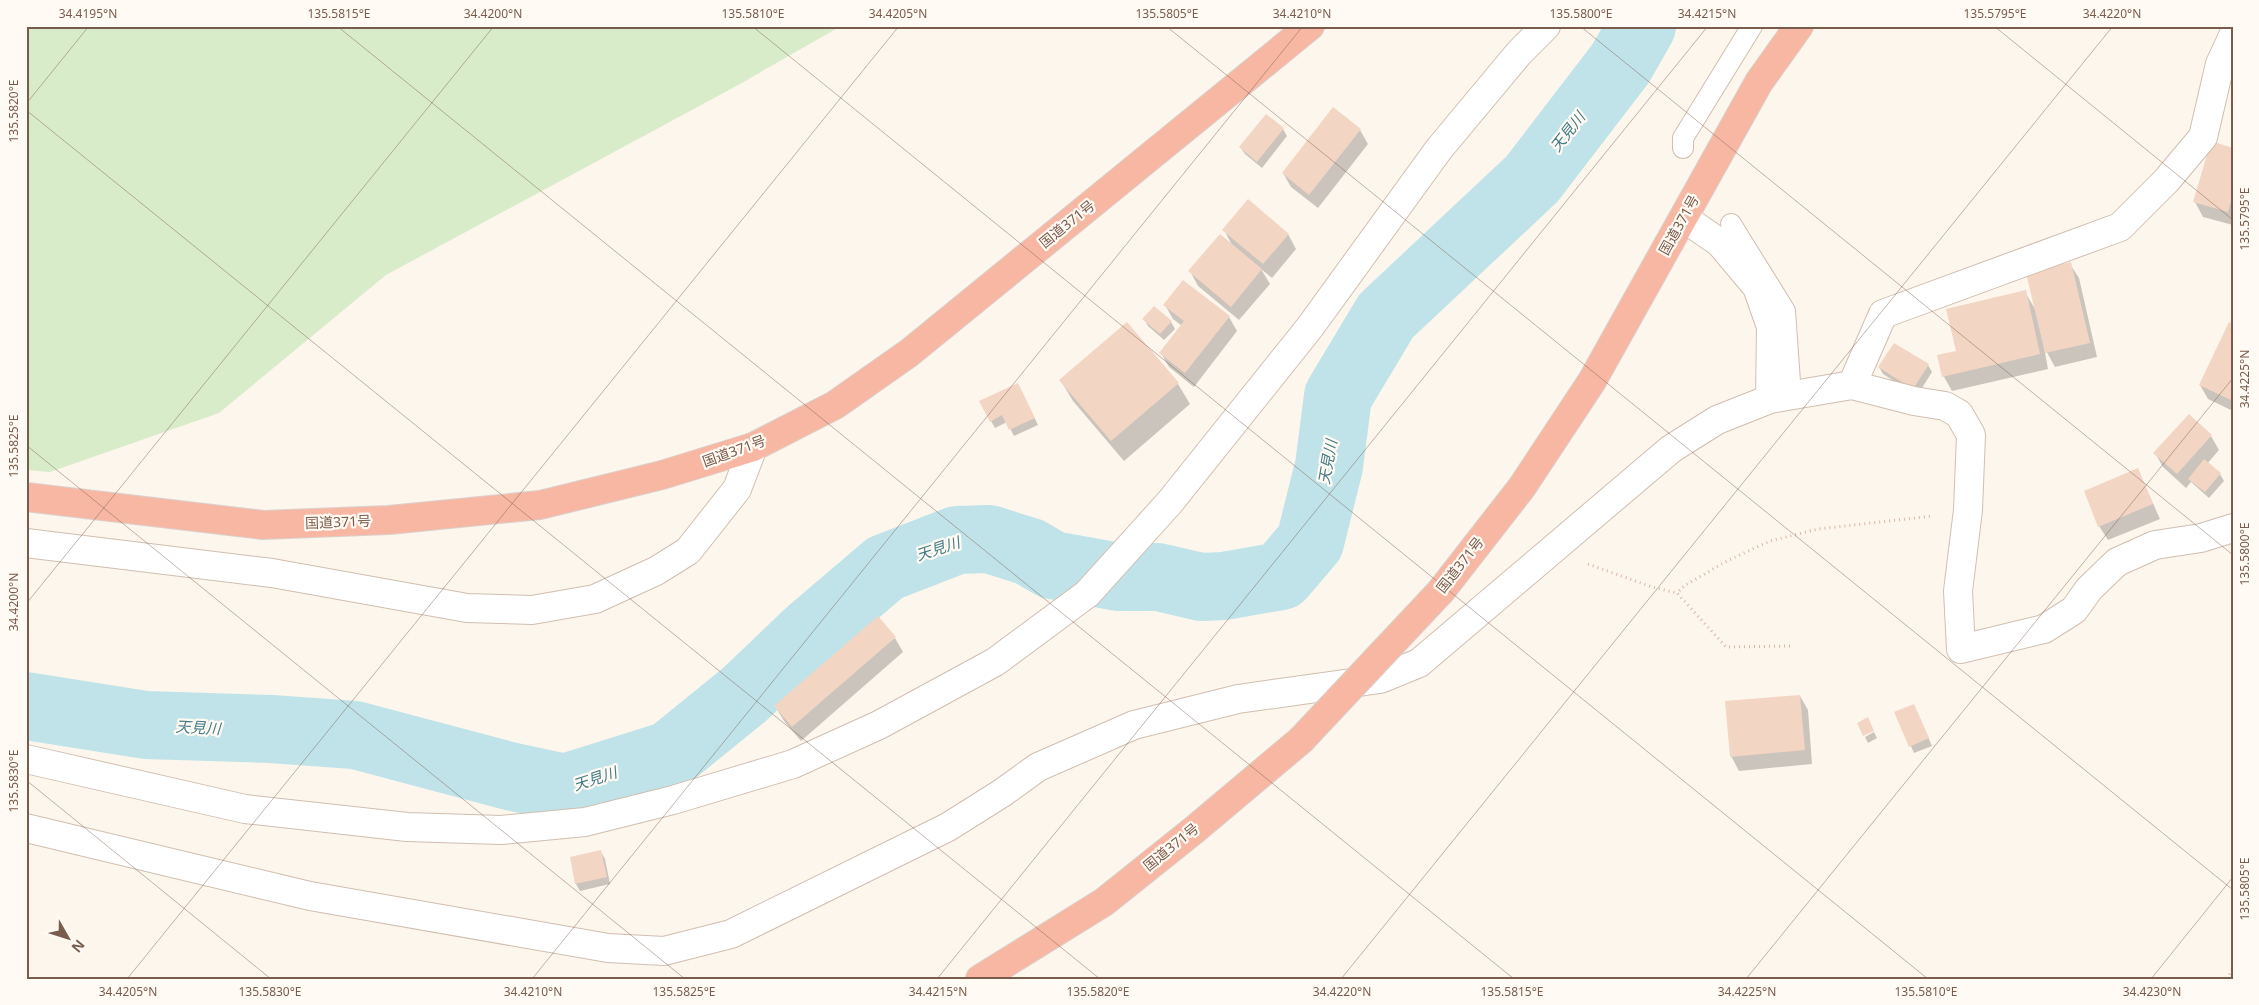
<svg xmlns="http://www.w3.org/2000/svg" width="2259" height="1005" font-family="'Noto Sans','Noto Sans JP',sans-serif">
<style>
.green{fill:#d8ecc9}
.shadow{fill:#0003}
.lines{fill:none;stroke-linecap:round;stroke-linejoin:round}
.river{stroke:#bfe3e8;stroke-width:68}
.building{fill:#f3d5c3}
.lane-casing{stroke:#d1beb0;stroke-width:22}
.street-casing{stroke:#d1beb0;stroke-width:30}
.highway-casing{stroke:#dad1cd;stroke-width:30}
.path{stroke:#d9b8a5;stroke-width:3;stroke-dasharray:1 4;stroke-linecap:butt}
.lane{stroke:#fff;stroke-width:20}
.street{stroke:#fff;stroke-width:28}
.highway{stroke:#f7b7a3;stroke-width:28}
.highway-bridge-casing{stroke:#dad1cd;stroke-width:30;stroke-linecap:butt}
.highway-bridge{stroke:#f7b7a3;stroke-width:28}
.ticks{fill:none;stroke:#7a5c4d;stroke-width:1;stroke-opacity:0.45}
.labels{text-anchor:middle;stroke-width:4.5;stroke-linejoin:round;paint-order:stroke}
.street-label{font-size:14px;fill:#7a5c4d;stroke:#fffaf3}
.water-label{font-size:15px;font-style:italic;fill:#437c86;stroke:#fffaf3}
.neatline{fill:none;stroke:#7a5c4d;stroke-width:2}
.ticks-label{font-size:12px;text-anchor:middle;fill:#7a5c4d}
</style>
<rect width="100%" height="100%" fill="#fdf6ec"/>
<path class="green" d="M26 26H841L740 84 386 275 219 413 50 472 26 470Z"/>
<path class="shadow" d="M1267 116 1283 129 1287 136 1262 168 1245 154 1241 148Z
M1360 130 1368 144 1318 208 1291 187 1283 173Z
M2233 149V225L2203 217 2195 202Z
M1224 230 1288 234 1296 249 1272 278 1261 269 1270 284 1239 320 1198 286 1190 271 1232 245Z
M2070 264 2079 278 2097 357 2055 367 2044 347 2048 369 1952 391 1944 377 1939 356 1957 352 2025 292 2035 309Z
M1165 305 1229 317 1237 331 1194 387 1169 367 1161 353 1182 326 1173 319Z
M1144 319 1171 322 1175 329 1164 340 1148 326Z
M2233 325V411L2208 399 2200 385Z
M1928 365 1932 372 1917 396 1883 374 1879 367Z
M1061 381 1178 384 1190 404 1124 461 1073 401Z
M1021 391 1038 425 1014 436 1007 422 995 428 991 421Z
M2211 436 2219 450 2207 464 2220 474 2224 481 2209 498 2191 482 2186 488 2163 467 2155 453Z
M2138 470 2160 519 2108 540 2099 526Z
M895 638 903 652 801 741 784 721 775 706Z
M1800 696 1808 710 1812 764 1739 771 1731 756Z
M1917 712 1932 746 1914 753 1896 713Z
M1874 732 1877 738 1868 743 1865 737Z
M601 852 605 859 610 884 580 891 576 884 571 858Z"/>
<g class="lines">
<path class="river" d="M26 706 146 725 271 729 355 735 509 776 565 788 670 755 744 695 810 632 885 568 957 540 989 539 1030 552 1052 565 1119 577H1158L1201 587 1224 586 1281 576 1310 542 1329 466 1338 396 1386 316 1532 179 1621 63 1642 26"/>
</g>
<path class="building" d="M1333 107 1361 129 1309 195 1282 173Z
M1266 114 1284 128 1257 162 1239 147Z
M2211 141 2233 148V194L2228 212 2193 202Z
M1248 199 1289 234 1263 264 1222 230Z
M1220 234 1262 269 1231 307 1188 271Z
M2071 262 2090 343 2045 353 2026 273Z
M1183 280 1230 316 1185 373 1159 353 1184 321 1163 305Z
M2026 290 2040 354 1942 377 1937 355 1956 351 1946 309Z
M1154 306 1172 321 1160 334 1142 319Z
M1127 322 1179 383 1111 441 1059 380Z
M2229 322 2233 324V401L2199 385Z
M1894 343 1929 364 1913 389 1878 367Z
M1018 383 1035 418 1009 430 1002 415 990 422 979 401Z
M2189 414 2212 435 2177 474 2153 453Z
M2204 459 2221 473 2205 492 2188 479Z
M2138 468 2153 504 2098 527 2084 491Z
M878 616 896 637 792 727 774 706Z
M1800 695 1805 750 1730 757 1725 701Z
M1914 704 1929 738 1909 747 1894 712Z
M1868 717 1874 731 1863 736 1857 723Z
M601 850 607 877 575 884 570 857Z"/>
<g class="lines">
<g class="lane-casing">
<path id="lane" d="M1683 148V138L1752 26
M1731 224 1785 311 1791 396"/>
</g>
<g class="street-casing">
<path id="street" d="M1684 218 1720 243 1757 287 1771 327 1770 399
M1852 385 1883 314 2120 227 2166 181 2203 137 2220 64 2233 36
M26 543 272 573 467 608 532 610 595 599 656 571 688 551 737 489 753 447
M26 759 245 809 407 827 501 830 585 822 673 800 793 764 879 725 995 662 1087 594 1170 502 1310 327 1439 149 1519 53 1546 26
M26 828 310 896 608 948 664 951 731 934 948 827 1002 793 1038 767 1134 725 1238 699 1380 679 1419 663 1671 449 1717 420 1770 399 1852 385 1914 401 1945 406 1959 414 1971 435 1968 510 1958 591 1961 649 2044 629 2074 610 2089 589 2117 562 2155 545 2201 538 2233 528"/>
</g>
<g class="highway-casing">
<path id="highway" d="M26 497 263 525 389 520 540 505 662 475 753 447 835 405 909 353 1310 26
M1441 591 1522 487 1592 381 1759 82 1799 26
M980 979 1104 902 1194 830 1301 740"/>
</g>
<path class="path" d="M1588 564 1652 587 1677 593
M1790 646 1726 647 1677 593 1684 586 1727 561 1770 541 1818 529 1933 516
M2227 979 2233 968"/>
<use href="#lane" class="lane"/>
<use href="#street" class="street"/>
<use href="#highway" class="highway"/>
<g class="highway-bridge-casing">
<path id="highway-bridge" d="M1301 740 1441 591"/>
</g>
<use href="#highway-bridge" class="highway-bridge"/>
</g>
<path class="ticks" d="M337 26 1514 979M752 26 1928 979M1166 26 2233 890M1580 26 2233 555M1994 26 2233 220M26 104 89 26M26 110 1100 979M26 445 685 979M26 604 494 26M26 780 271 979M127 979 899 26M532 979 1303 26M937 979 1708 26M1341 979 2113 26M1746 979 2233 378M2151 979 2233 877"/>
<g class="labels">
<g class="street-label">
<text transform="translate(1067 224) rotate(-39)" y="5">国道371号</text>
<text transform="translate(1679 225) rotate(-61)" y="5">国道371号</text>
<text transform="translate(734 451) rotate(-20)" y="5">国道371号</text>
<text transform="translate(338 522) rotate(-2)" y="5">国道371号</text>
<text transform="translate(1460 565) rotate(-52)" y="5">国道371号</text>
<text transform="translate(1171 847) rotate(-39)" y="5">国道371号</text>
</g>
<g class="water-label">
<text transform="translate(1568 132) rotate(-52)" y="5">天見川</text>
<text transform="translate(1328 462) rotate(-80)" y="5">天見川</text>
<text transform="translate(938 549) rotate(-18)" y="5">天見川</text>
<text transform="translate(198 728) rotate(3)" y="5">天見川</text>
<text transform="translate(595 779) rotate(-18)" y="5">天見川</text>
</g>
</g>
<rect width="2259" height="1005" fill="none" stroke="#fffaf3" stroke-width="55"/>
<g transform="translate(68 938) rotate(129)" stroke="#fffaf3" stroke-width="4" paint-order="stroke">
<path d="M0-4L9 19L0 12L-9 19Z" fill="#7a5c4d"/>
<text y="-8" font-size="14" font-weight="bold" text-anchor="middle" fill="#7a5c4d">N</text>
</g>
<rect x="28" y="28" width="2204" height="950" class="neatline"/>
<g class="ticks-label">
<text x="88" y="18">34.4195°N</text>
<text x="339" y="18">135.5815°E</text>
<text x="493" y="18">34.4200°N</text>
<text x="753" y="18">135.5810°E</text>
<text x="898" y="18">34.4205°N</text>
<text x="1167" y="18">135.5805°E</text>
<text x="1302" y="18">34.4210°N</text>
<text x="1581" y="18">135.5800°E</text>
<text x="1707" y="18">34.4215°N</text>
<text x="1995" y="18">135.5795°E</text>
<text x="2112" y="18">34.4220°N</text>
<text transform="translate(14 111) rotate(-90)" y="4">135.5820°E</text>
<text transform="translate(2245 219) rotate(-90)" y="4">135.5795°E</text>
<text transform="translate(2245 379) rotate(-90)" y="4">34.4225°N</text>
<text transform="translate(14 446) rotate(-90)" y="4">135.5825°E</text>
<text transform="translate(2245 554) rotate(-90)" y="4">135.5800°E</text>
<text transform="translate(14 602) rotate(-90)" y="4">34.4200°N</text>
<text transform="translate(14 781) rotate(-90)" y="4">135.5830°E</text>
<text transform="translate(2245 889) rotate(-90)" y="4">135.5805°E</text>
<text x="128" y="996">34.4205°N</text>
<text x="270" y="996">135.5830°E</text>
<text x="533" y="996">34.4210°N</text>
<text x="684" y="996">135.5825°E</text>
<text x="938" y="996">34.4215°N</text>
<text x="1098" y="996">135.5820°E</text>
<text x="1342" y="996">34.4220°N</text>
<text x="1512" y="996">135.5815°E</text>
<text x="1747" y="996">34.4225°N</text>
<text x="1926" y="996">135.5810°E</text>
<text x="2152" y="996">34.4230°N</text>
</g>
</svg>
